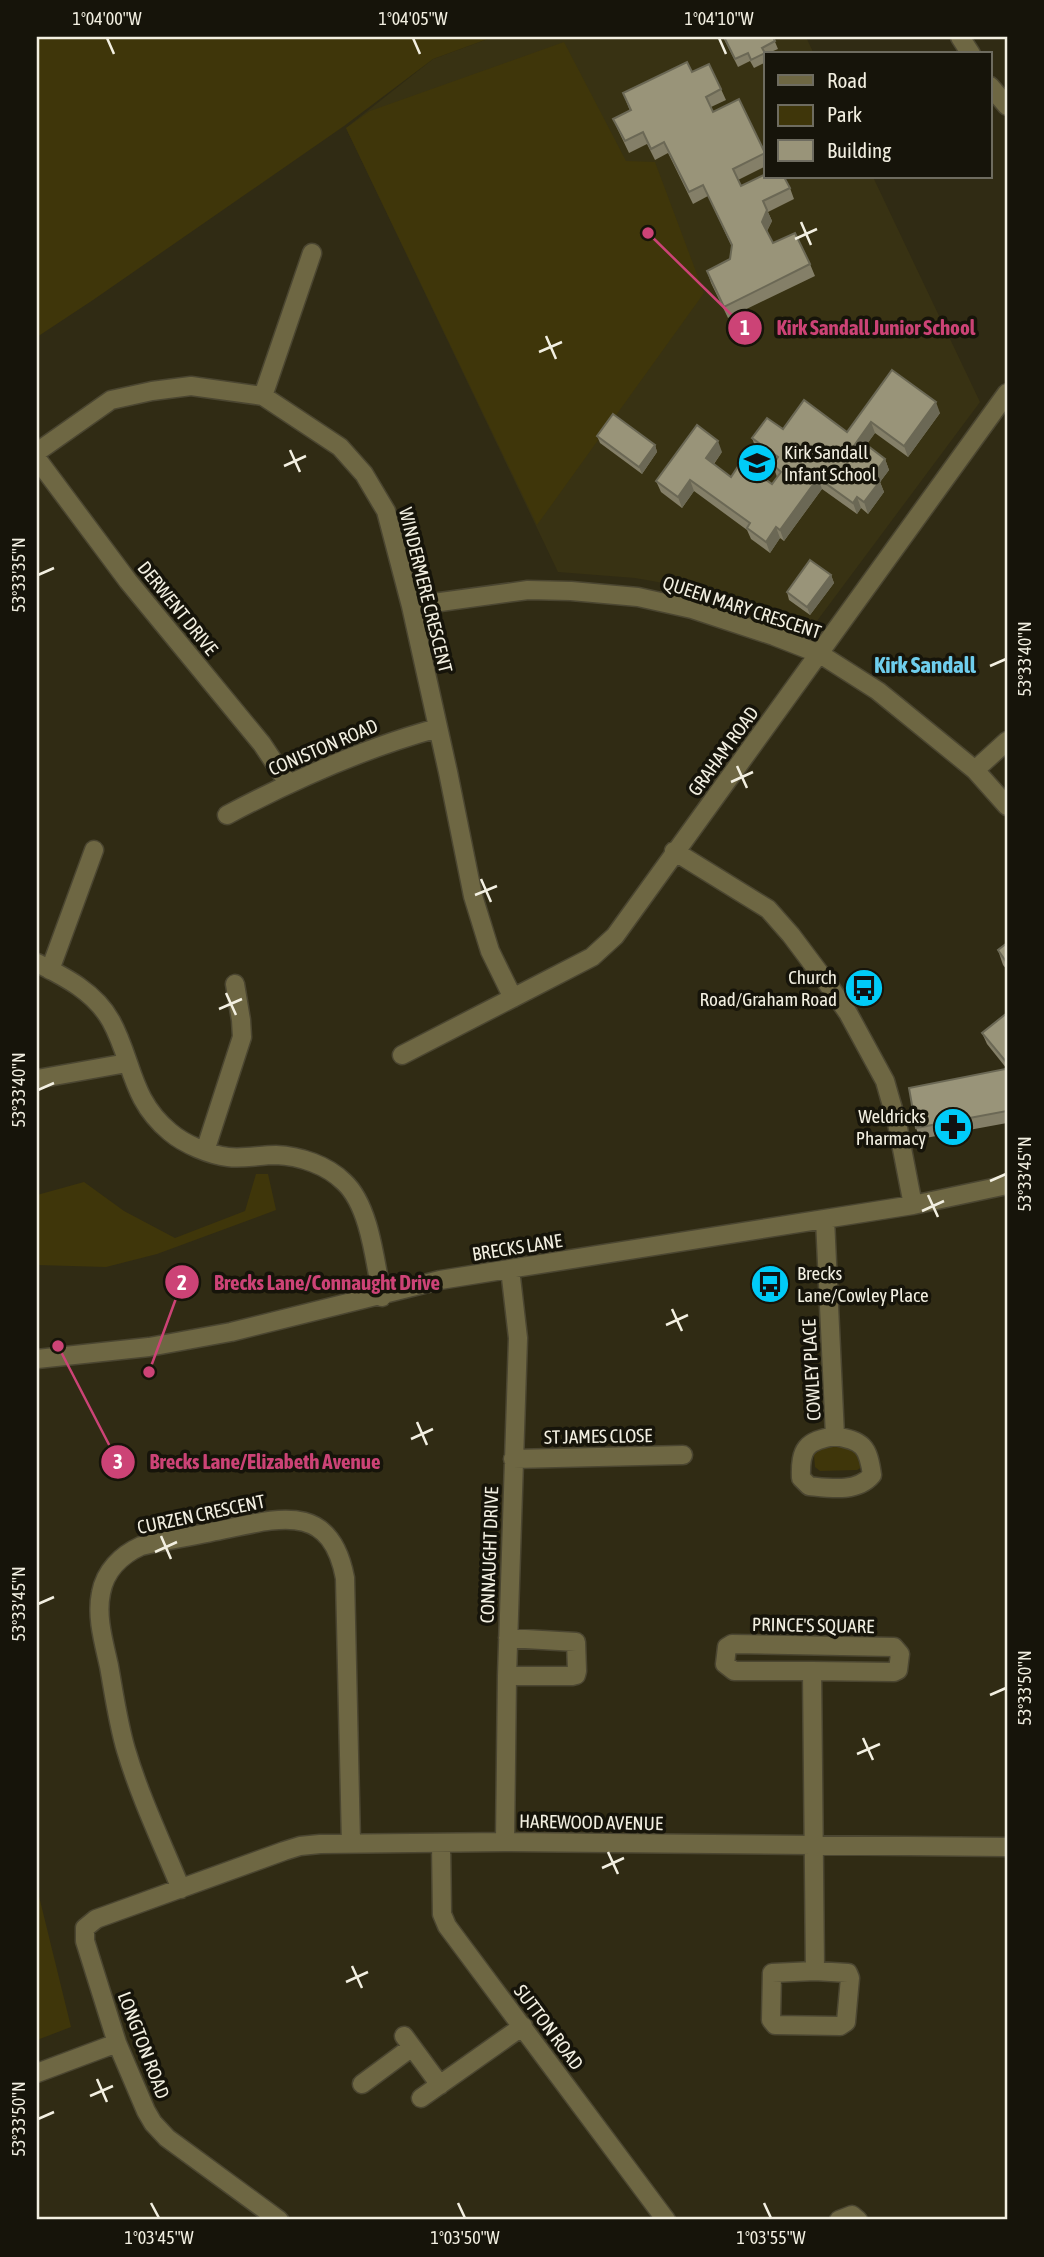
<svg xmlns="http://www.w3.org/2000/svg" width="1044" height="2257" font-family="'Asap Condensed',sans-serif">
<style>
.built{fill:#383213}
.green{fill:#3f360a}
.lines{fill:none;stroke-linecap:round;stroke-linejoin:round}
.minor-casing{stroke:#4b4631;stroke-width:21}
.minor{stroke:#6e6743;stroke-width:18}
.wall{fill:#847f68}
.shaded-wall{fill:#6b6855}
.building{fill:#999479;stroke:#6b6855;stroke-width:2}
.ticks{fill:none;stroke:#f2efe1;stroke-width:2.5}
.labels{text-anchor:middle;stroke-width:7;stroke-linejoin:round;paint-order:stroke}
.poi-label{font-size:19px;fill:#f2efe1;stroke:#16140a;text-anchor:start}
.street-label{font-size:19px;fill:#f2efe1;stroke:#16140a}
.quarter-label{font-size:23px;font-weight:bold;fill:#6fceed;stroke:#16140a}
.leader{fill:none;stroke:#cc4376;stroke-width:2.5}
.callout-dot{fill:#cc4376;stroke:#16140a;stroke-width:2.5}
.mark-label{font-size:21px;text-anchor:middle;font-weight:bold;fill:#fff}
.callout-label{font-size:21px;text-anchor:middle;font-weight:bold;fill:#cc4376;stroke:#16140a;stroke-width:7;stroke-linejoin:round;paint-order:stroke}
.neatline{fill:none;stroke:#f2efe1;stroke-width:2.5}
.ticks-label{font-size:18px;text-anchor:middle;fill:#f2efe1}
</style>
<rect width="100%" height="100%" fill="#302b14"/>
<path class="built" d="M493 37H806L814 54H766V177H873L980 402 811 629 762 607 708 591 635 578 558 572 346 128 433 59Z"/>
<path class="green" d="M37 37H493L433 59 344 126 93 300 37 337Z
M564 42 626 161 655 162 704 293 537 525 346 128 370 111Z
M256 1174H268L276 1210 157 1254 106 1267 37 1265V1195L84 1182 124 1211 175 1238 245 1211Z
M825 1445 856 1447 863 1460 862 1467 857 1470 820 1471 815 1467 814 1455Z
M37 1888 71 2027 37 2040Z"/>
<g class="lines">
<g class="minor-casing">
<path id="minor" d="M960 37 971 54
M990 86 1007 106
M263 396 312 253
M37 452 111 400 152 391 191 386 263 396 340 447 364 474 386 511 411 606 448 772 473 896 490 951 513 998
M37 459 128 581 262 744 288 783
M411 606 528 590 571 591 638 597 692 609 774 636 820 654 878 691 975 770 1007 806
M975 770 1007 741
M227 815C295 779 364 748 438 728
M674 851 768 909 791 935 830 987 848 1013 885 1081 897 1123 913 1205
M37 963C65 977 95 992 111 1021 133 1061 130 1099 170 1132 184 1144 210 1155 228 1157 244 1159 260 1155 276 1155 300 1156 327 1165 344 1182 370 1206 375 1262 382 1297
M50 970 94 850
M402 1055 592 957 615 936 1007 393
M37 1079 127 1063
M205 1151 242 1037 241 1020 235 984
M825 1219 835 1436
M37 1359 149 1347 231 1332 440 1280 913 1205 1007 1185
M835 1436C863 1441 868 1446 872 1475 857 1493 829 1488 809 1486L801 1478C800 1448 806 1441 835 1436Z
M513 1459 683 1455
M812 1671 894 1672 898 1670 900 1654 894 1647 732 1644 727 1647 725 1664 734 1671H812L815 1971 848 1973 850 1978 846 2022 840 2026 775 2025 771 2020 772 1973 815 1971
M507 1676H572L576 1675 577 1671 576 1642 508 1638
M505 1842 507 1676 518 1338 510 1269
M441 1843 442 1914 447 1926 666 2220
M181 1889C162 1843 140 1797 126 1750 118 1723 114 1694 109 1666 104 1643 96 1617 101 1593 105 1571 121 1555 141 1546 169 1540 198 1535 226 1529 283 1517 331 1504 345 1578L351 1843
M404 2036 440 2085
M37 2073 117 2043
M362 2084 412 2047
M421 2098 523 2026
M279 2220 167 2138 153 2123 146 2111 117 2043 85 1941V1928L96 1919 284 1851 300 1846 320 1844 505 1842 1007 1847
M839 2220 852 2215 858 2220"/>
</g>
<use href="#minor" class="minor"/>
</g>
<path class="wall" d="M723 37H773L778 49 766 54V62L754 68 750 61 738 67Z
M692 72 721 89 726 100 711 107 713 112 765 153 766 166 738 180 741 186 790 188 794 199 768 212 772 221 767 231 773 243 810 264 815 276 728 318 711 283 707 271 730 259 732 247 708 196 693 204 668 153 655 160 647 144 629 153 618 130 613 119 630 111 623 93Z
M892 370 940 413 908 457 875 433 866 445 885 459 889 470 880 482 884 492 868 514 861 508 857 514 822 489 784 541 780 538 770 553 751 539 747 530 694 491 682 508 661 492 656 481 722 452 714 464 731 477 772 484 777 477 773 465 774 463 756 449 752 438 783 429 847 432Z
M597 436 655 445 657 452 642 474 600 443Z
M831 575 834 583 810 615 789 600 787 592Z
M1007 943V970L1003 965 998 950Z
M1007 1013V1069L987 1044 982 1033Z
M1007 1072V1123L920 1139 916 1128Z"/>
<path class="shaded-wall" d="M767 210 772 221 766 233 762 222Z
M936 402 940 413 908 457 904 446Z
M871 422 875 433 855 461 851 450Z
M718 441 722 452 710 469 706 458Z
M655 445 657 452 642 474 639 467Z
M885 459 889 470 880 482 884 492 868 514 864 502 873 476Z
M818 478 822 489 784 541 780 530Z
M690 480 694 491 682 508 678 497Z
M857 497 861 508 857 514 853 503Z
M776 527 780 538 770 553 766 542Z
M831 575 834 583 810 615 807 607Z"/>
<path class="building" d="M724 37H773L775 41 762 48 765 53 751 60 748 53 735 59Z
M687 62 692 72 709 64 721 89 706 97 713 112 739 99 765 153 733 169 741 186 766 174V177H784L790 188 763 201 767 210 762 222 773 243 795 233 810 264 724 307 707 271 730 259 732 245 703 185 689 192 664 142 651 149 643 132 625 141 613 119 631 110 623 93Z
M892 370 936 402 904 446 871 422 851 450 856 454 864 443 885 459 873 476 880 481 864 502 857 497 853 503 818 478 780 530 776 527 766 542 747 528 750 523 690 480 678 497 656 481 697 425 718 441 706 458 731 477 741 462 772 484 781 472 773 465 778 457 752 438 767 418 783 429 804 400 847 432Z
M613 414 655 445 639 467 597 436Z
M810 560 831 575 807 607 787 592Z
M1007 943V963L998 950Z
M1007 1013V1063L982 1033Z
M1005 1069 1007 1072V1111L916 1128 909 1088Z"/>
<path class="ticks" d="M107 38 114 54M413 38 420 54M719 38 726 54M801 222 811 245M795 239 817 229M546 336 556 359M539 352 562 342M290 450 300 472M284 466 306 456M38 575 54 568M990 666 1006 659M737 766 747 788M731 782 753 772M481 879 491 902M475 895 497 886M226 993 236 1015M219 1009 242 999M38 1090 54 1083M990 1181 1006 1174M928 1195 938 1217M922 1211 944 1201M672 1309 682 1331M666 1325 688 1315M417 1422 427 1445M411 1439 433 1429M161 1536 171 1559M155 1552 177 1542M38 1604 54 1597M990 1695 1006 1688M863 1738 873 1760M857 1754 880 1744M608 1852 618 1874M602 1868 624 1858M352 1966 362 1988M346 1982 368 1972M97 2079 107 2102M90 2096 113 2086M38 2119 54 2112M151 2203 159 2218M458 2203 465 2218M764 2203 771 2218"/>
<defs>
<g id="school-disc" transform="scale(2.0125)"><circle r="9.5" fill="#00cbf8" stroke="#16140a"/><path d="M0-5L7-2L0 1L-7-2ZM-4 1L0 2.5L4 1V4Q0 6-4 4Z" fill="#111"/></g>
<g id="bus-disc" transform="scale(2.0125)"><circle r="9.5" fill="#00cbf8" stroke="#16140a"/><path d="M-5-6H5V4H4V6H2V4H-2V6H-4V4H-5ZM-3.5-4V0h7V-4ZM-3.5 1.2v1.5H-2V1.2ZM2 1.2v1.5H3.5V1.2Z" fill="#111"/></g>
<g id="pharmacy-disc" transform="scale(2.0125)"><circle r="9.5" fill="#00cbf8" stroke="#16140a"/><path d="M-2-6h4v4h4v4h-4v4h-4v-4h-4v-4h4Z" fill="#111"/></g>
</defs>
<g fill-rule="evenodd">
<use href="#school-disc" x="757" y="463"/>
<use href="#bus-disc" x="864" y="988"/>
<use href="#pharmacy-disc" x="953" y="1127"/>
<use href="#bus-disc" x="770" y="1284"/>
</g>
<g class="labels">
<g class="poi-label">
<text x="784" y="459">Kirk Sandall<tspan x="784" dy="22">Infant School</tspan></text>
<text x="837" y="984" text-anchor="end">Church<tspan x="837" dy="22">Road/Graham Road</tspan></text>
<text x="926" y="1123" text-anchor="end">Weldricks<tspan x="926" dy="22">Pharmacy</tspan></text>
<text x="797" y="1280">Brecks<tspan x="797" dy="22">Lane/Cowley Place</tspan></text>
</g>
<g class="street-label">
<text transform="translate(426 590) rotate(76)" y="7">WINDERMERE CRESCENT</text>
<text transform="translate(742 607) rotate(18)" y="7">QUEEN MARY CRESCENT</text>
<text transform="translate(178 608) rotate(51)" y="7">DERWENT DRIVE</text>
<text transform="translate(323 747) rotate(-23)" y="7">CONISTON ROAD</text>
<text transform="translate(723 751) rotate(-54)" y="7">GRAHAM ROAD</text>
<text transform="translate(517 1247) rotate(-9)" y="7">BRECKS LANE</text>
<text transform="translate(811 1370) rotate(-93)" y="7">COWLEY PLACE</text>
<text transform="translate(598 1436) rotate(-1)" y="7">ST JAMES CLOSE</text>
<text transform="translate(201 1514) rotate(-12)" y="7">CURZEN CRESCENT</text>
<text transform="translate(489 1555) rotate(-88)" y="7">CONNAUGHT DRIVE</text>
<text transform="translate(813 1625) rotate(1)" y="7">PRINCE'S SQUARE</text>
<text transform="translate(591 1822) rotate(1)" y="7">HAREWOOD AVENUE</text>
<text transform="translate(549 2027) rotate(53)" y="7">SUTTON ROAD</text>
<text transform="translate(144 2045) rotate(69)" y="7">LONGTON ROAD</text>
</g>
<g class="quarter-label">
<text x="925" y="673">Kirk Sandall</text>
</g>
</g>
<path class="leader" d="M648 233L745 328M149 1372L182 1282M58 1346L118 1462"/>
<g class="callout-dot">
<circle cx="648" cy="233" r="7"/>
<circle cx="149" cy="1372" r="7"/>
<circle cx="58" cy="1346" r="7"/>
<circle cx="745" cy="328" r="18"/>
<circle cx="182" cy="1282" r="18"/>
<circle cx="118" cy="1462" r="18"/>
</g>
<g class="mark-label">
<text x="745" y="335">1</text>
<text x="182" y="1290">2</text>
<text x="118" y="1469">3</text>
</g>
<g class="callout-label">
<text x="876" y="335">Kirk Sandall Junior School</text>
<text x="327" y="1290">Brecks Lane/Connaught Drive</text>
<text x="265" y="1469">Brecks Lane/Elizabeth Avenue</text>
</g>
<rect width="1044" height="2257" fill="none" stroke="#16140a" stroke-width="77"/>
<rect x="764" y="52" width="228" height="126" fill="#16140a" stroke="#6e6c60" stroke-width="2"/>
<rect x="778" y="75" width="35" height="10" fill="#6e6743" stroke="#6e6c60" stroke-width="2"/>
<text x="827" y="88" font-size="21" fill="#f2efe1">Road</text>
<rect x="778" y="105" width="35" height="21" fill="#3f360a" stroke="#6e6c60" stroke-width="2"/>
<text x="827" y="122" font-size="21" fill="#f2efe1">Park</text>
<rect x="778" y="140" width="35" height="21" fill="#999479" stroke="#6e6c60" stroke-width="2"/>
<text x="827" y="158" font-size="21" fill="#f2efe1">Building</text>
<rect x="38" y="38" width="968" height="2180" class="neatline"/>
<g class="ticks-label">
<text x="107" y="25">1°04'00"W</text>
<text x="413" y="25">1°04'05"W</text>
<text x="719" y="25">1°04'10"W</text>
<text transform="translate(19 575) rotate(-90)" y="6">53°33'35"N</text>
<text transform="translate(1025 659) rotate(-90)" y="6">53°33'40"N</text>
<text transform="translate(19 1090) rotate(-90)" y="6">53°33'40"N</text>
<text transform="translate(1025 1174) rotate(-90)" y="6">53°33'45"N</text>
<text transform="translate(19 1604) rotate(-90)" y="6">53°33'45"N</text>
<text transform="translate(1025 1688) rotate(-90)" y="6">53°33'50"N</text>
<text transform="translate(19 2119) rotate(-90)" y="6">53°33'50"N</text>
<text x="159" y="2244">1°03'45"W</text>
<text x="465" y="2244">1°03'50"W</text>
<text x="771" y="2244">1°03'55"W</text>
</g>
</svg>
